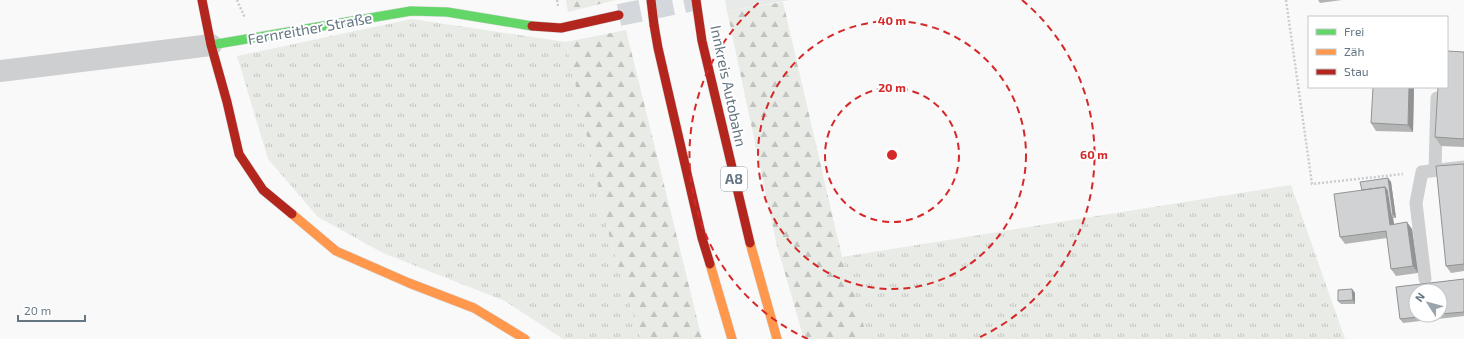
<svg xmlns="http://www.w3.org/2000/svg" width="1464" height="339" font-family="'Exo 2',sans-serif">
<style>
.built{fill:#e8e9e9}
.grass{fill:url(#grass-tufts)}
.forest{fill:url(#forest-firs)}
.lines{fill:none;stroke-linecap:round;stroke-linejoin:round}
.secondary-tunnel{stroke:#d4d8dc;stroke-width:22;stroke-dasharray:22 11;stroke-linecap:butt}
.fast-casing{stroke:#d5d6d7;stroke-width:10}
.slow-casing{stroke:#d5d6d7;stroke-width:10}
.jam-casing{stroke:#d5d6d7;stroke-width:10}
.path{stroke:#cbcccd;stroke-width:2.5;stroke-dasharray:2 2;stroke-linecap:butt}
.lane{stroke:#cecfd0;stroke-width:13}
.street{stroke:#cecfd0;stroke-width:22}
.fast{stroke:#63d668;stroke-width:9}
.slow{stroke:#ff974d;stroke-width:9}
.jam{stroke:#b3261e;stroke-width:9}
.jam-bridge-casing{stroke:#d5d6d6;stroke-width:10;stroke-linecap:butt}
.jam-bridge{stroke:#b3261e;stroke-width:9}
.wall{fill:#b3b5b5;fill-rule:evenodd}
.shaded-wall{fill:#929394}
.building{fill:#d0d2d3;stroke:#929394}
.ring{fill:none;stroke:#d62828;stroke-width:2;stroke-dasharray:7 5}
.labels{text-anchor:middle;stroke-width:4;stroke-linejoin:round;paint-order:stroke}
.shield{fill:#fff;stroke:#939fa8;stroke-width:1}
.shield-label{font-size:14px;font-weight:bold;fill:#657683}
.street-label{font-size:15px;fill:#657683;stroke:#fff}
.centre{fill:#d62828;stroke:#fff;stroke-width:2}
.ring-label{font-size:12px;text-anchor:middle;font-weight:bold;fill:#d62828;stroke:#fff;stroke-width:4;stroke-linejoin:round;paint-order:stroke}
</style>
<defs>
<pattern id="grass-tufts" width="24" height="20" patternUnits="userSpaceOnUse"><rect width="24" height="20" fill="#e8ebe6"/><path d="M3 7l-1-3M5 7V3M7 7l1-3M15 17l-1-3M17 17v-4M19 17l1-3" fill="none" stroke="#c0c3c0"/></pattern>
<pattern id="forest-firs" width="22" height="20" patternUnits="userSpaceOnUse"><rect width="22" height="20" fill="#e8ebe6"/><path d="M5 1l3.5 6h-7zM16 11l3.5 6h-7z" fill="#c0c3c0"/></pattern>
</defs>
<rect width="100%" height="100%" fill="#f9f9f9"/>
<path class="built" d="M725 0H790L727 11Z"/>
<path class="grass" d="M412 19 566 42 608 232 641 339H563L505 301 383 253 318 217 268 159 237 56Z
M1291 185 1345 339H868L842 257Z"/>
<path class="forest" d="M566 0H616L568 12Z
M783 2 842 257 868 339H804L777 246 727 11Z
M626 30 702 339H641L608 232 566 42Z"/>
<g class="lines">
<path class="secondary-tunnel" d="M619 15 693 0"/>
<g class="fast-casing">
<path id="fast" d="M211 45 411 11 447 12 532 26"/>
</g>
<g class="slow-casing">
<path id="slow" d="M292 214 336 251 409 283 474 308 525 339
M750 243 777 339
M710 264 732 339"/>
</g>
<g class="jam-casing">
<path id="jam" d="M202 0 211 45 227 102 239 154 263 190 292 214
M696 0 702 41 750 243
M654 25 658 48 702 238 710 264
M532 26 561 28 619 15"/>
</g>
<path class="path" d="M237 0 245 18
M557 0 558 6
M1286 0 1312 184 1403 174"/>
<path class="lane" d="M1435 170 1437 98
M1425 279 1416 203 1422 172 1464 167"/>
<path class="street" d="M0 71 211 45"/>
<use href="#fast" class="fast"/>
<use href="#slow" class="slow"/>
<use href="#jam" class="jam"/>
<g class="jam-bridge-casing">
<path id="jam-bridge" d="M651 0 654 25"/>
</g>
<use href="#jam-bridge" class="jam-bridge"/>
</g>
<path class="wall" d="M1318 0H1342L1320 3Z
M1464 52V147L1441 146 1435 137Z
M1414 87 1413 132 1376 131 1371 123Z
M1464 164V271L1451 273 1446 266Z
M1388 178 1391 182 1396 218H1393L1394 224 1412 229 1418 273 1396 276 1391 269 1387 238 1345 244 1340 237 1362 190Z
M1464 279V316L1403 323 1400 319 1396 287ZM1416 291H1440V315H1416Z
M1352 289 1355 293V304H1341L1338 301Z"/>
<path class="shaded-wall" d="M1409 87H1414L1413 132 1408 125Z
M1388 178 1391 182 1396 218 1393 214Z
M1385 187 1390 194 1391 215 1393 218 1395 232 1390 225Z
M1407 222 1412 229 1418 273 1413 266Z
M1352 289 1355 293V304L1353 300Z"/>
<path class="building" d="M1447 51 1464 52V139L1435 137 1438 87H1447Z
M1373 87H1409L1408 125 1371 123Z
M1464 164V264L1446 266 1436 166Z
M1388 178 1393 214 1391 215 1387 190 1385 187 1362 190 1360 182Z
M1385 187 1390 225 1407 222 1413 266 1391 269 1386 231 1340 237 1334 194Z
M1464 279V312L1440 314V291H1416V315H1436L1400 319 1396 287Z
M1352 289 1353 300 1338 301V290Z"/>
<g class="ring">
<circle cx="892" cy="155" r="67"/>
<circle cx="892" cy="155" r="134"/>
<path d="M808 339A202 202 0 0 1 762 0M1022 0A202 202 0 0 1 976 339"/>
</g>
<g class="labels">
<rect class="shield" x="721" y="167" width="26" height="24" rx="3"/>
<g class="shield-label">
<text x="734" y="184">A8</text>
</g>
<g class="street-label">
<text transform="translate(310 29) rotate(-10)" y="5">Fernreither Straße</text>
<text transform="translate(728 86) rotate(78)" y="5">Innkreis Autobahn</text>
</g>
</g>
<circle cx="892" cy="155" r="6" class="centre"/>
<g class="ring-label">
<text x="892" y="25">40 m</text>
<text x="892" y="92">20 m</text>
<text x="1094" y="159">60 m</text>
</g>
<rect x="1308" y="16" width="140" height="72" fill="#ffffff" stroke="#c1c8cd"/>
<rect x="1316" y="29" width="20" height="6" fill="#63d668" stroke="#c1c8cd"/>
<text x="1344" y="36" font-size="12" fill="#657683">Frei</text>
<rect x="1316" y="49" width="20" height="6" fill="#ff974d" stroke="#c1c8cd"/>
<text x="1344" y="56" font-size="12" fill="#657683">Zäh</text>
<rect x="1316" y="69" width="20" height="6" fill="#b3261e" stroke="#c1c8cd"/>
<text x="1344" y="76" font-size="12" fill="#657683">Stau</text>
<g transform="translate(1428 303) rotate(306)"><circle r="19" fill="#ffffff" stroke="#c1c8cd"/>
<path d="M0-3L7 15L0 10L-7 15Z" fill="#99a4ac"/>
<text y="-6" font-size="11" font-weight="bold" text-anchor="middle" fill="#657683">N</text>
</g>
<path d="M18 315v6h67v-6" fill="none" stroke="#657683" stroke-width="2"/>
<text x="24" y="315" font-size="12" fill="#657683" stroke="#ffffff" stroke-width="3" paint-order="stroke">20 m</text>
</svg>
